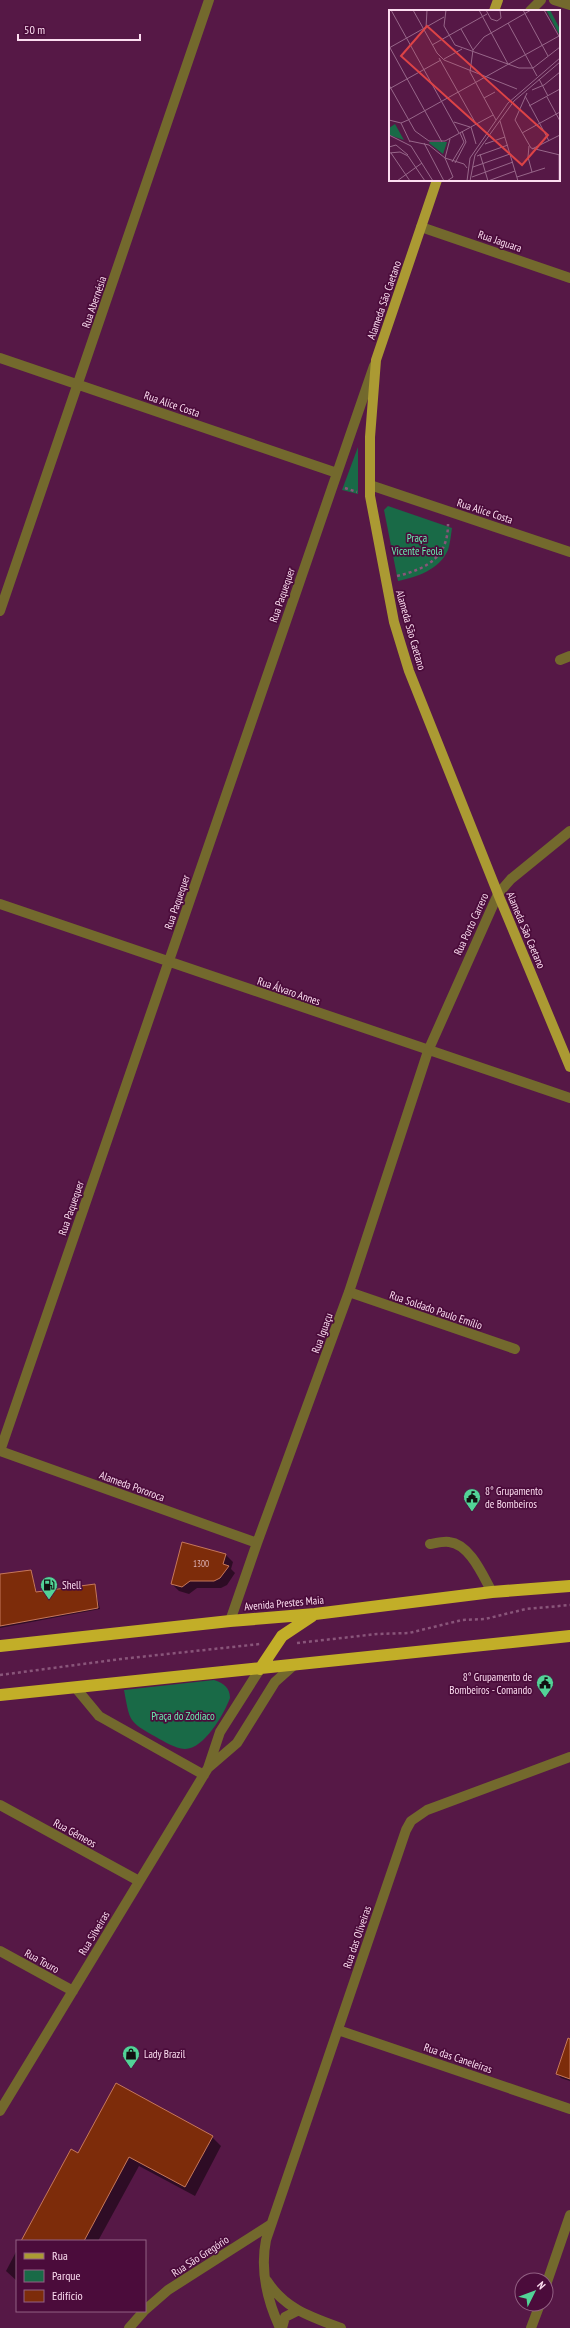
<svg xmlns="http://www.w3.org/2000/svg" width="570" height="2328" font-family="'PT Sans Narrow',sans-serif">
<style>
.green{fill:#196a47}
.shadow{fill:#0007}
.building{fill:#7d2c0a;stroke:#c6775b}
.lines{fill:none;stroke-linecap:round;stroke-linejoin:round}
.path{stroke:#89557a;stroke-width:2.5;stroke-dasharray:3 3;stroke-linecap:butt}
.minor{stroke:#73692d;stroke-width:10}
.major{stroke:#ab9a33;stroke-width:10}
.highway{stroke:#c2ae28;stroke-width:12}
.labels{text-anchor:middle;stroke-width:3.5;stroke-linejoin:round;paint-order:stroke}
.number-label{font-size:9px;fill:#dcb1b6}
.street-label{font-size:11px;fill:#fcddf0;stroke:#4b0c3b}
.park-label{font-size:11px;fill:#69f0b0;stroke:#4b0c3b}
.poi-label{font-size:11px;fill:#fcddf0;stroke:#4b0c3b;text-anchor:start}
.inset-road{fill:none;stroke:#98678a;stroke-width:1}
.view{fill:#dc4346;fill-opacity:0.15;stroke:#dc4346;stroke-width:2}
.inset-edge{fill:none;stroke:#fcddf0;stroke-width:2}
</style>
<rect width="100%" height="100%" fill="#561846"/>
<path class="green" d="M358 447V494L342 490Z
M388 506 452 528C451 535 450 544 448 550 439 570 417 577 398 581L384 510Z
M214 1680C224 1683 230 1688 230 1698 224 1714 204 1749 185 1749 174 1748 165 1742 156 1737 128 1721 130 1722 124 1690Z"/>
<path class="shadow" d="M183 1544 226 1555 233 1562 231 1569 235 1573 227 1585 221 1588H197L189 1594 179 1591 172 1584Z
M31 1571 37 1593 94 1585 100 1609 0 1628V1575Z
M570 2063V2081L561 2078 557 2074Z
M212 2137 221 2146 195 2196 139 2166 98 2241H22L79 2154Z
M17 2250V2281L6 2271Z"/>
<path class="building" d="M182 1542 226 1554 223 1564 229 1566 220 1578 214 1581H190L182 1587 171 1584Z
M31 1570 36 1592 95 1584 98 1608 0 1626V1574Z
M568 2038 570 2039V2079L556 2074Z
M116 2083 213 2136 185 2187 129 2157 84 2241H21L71 2149 78 2153Z"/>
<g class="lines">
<path class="path" d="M345 488 357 492
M397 576C426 569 448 558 448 524
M297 1643 377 1634 409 1633 462 1620 485 1619 526 1609 570 1605
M0 1675 121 1659 260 1644"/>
<path class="minor" d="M554 0 570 5
M530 11 541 0
M421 227 570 278
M0 358 337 473
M370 485 570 552
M0 611 209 0
M560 660 570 656
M0 904 570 1098
M349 1292 515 1349
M0 1451 374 366
M0 1451 257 1543
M430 1544C436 1543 444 1541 449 1542 470 1544 483 1576 492 1592
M230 1621 257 1543 349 1292 428 1051 498 894 511 879 570 831
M75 1687 99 1716 204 1775
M208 1768 237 1743 275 1682 294 1665
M0 1805 139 1881
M0 1951 73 1991
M338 2030 570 2109
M0 2111 208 1768 220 1732 260 1669
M267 2281C285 2309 311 2317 341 2328
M546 2285 570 2215
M145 2310 168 2290 270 2225
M129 2328 144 2311
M280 2328C267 2300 260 2270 266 2240L406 1830 411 1821 427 1810 570 1757
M282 2328 285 2317 297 2311
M531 2328 540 2304"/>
<path class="major" d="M494 11 498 0
M437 180 376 360 370 437V496L394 622 409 671 498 894 570 1067"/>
<path class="highway" d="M0 1646 230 1621 315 1614 492 1592 570 1586
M260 1669 282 1636 312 1616
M0 1695 570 1636"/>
</g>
<defs>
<g id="civic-pin" transform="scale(0.9)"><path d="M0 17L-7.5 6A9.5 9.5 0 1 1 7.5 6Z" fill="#52d397" stroke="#4b0c3b"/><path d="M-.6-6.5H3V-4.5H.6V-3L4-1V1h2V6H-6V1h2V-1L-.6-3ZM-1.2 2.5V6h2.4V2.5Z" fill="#111"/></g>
<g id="fuel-pin" transform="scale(0.9)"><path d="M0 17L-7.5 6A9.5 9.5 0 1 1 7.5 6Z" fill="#52d397" stroke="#4b0c3b"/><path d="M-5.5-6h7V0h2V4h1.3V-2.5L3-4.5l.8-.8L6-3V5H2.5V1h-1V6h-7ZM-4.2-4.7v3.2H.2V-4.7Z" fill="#111"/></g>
<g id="shop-pin" transform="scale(0.9)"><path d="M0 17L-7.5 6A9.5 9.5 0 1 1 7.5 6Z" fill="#52d397" stroke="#4b0c3b"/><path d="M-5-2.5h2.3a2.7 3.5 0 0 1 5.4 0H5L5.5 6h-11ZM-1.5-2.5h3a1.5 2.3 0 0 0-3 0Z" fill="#111"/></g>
</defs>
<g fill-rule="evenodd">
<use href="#civic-pin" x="472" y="1497"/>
<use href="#fuel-pin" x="49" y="1585"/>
<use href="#civic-pin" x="545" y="1683"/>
<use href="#shop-pin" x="131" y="2054"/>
</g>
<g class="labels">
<g class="number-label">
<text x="201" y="1567">1300</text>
</g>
<g class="street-label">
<text transform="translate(500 241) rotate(19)" y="4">Rua Jaguara</text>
<text transform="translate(384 300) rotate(-71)" y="4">Alameda São Caetano</text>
<text transform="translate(94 302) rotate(-71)" y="4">Rua Abernésia</text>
<text transform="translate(172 404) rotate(19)" y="4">Rua Alice Costa</text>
<text transform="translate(485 511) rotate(18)" y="4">Rua Alice Costa</text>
<text transform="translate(282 595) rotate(-71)" y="4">Rua Paquequer</text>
<text transform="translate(411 630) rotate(74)" y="4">Alameda São Caetano</text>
<text transform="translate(177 902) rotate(-71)" y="4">Rua Paquequer</text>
<text transform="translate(471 924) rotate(-65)" y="4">Rua Porto Carrero</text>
<text transform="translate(526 930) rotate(67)" y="4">Alameda São Caetano</text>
<text transform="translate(289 991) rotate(19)" y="4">Rua Álvaro Annes</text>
<text transform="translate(71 1208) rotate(-71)" y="4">Rua Paquequer</text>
<text transform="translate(436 1310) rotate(19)" y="4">Rua Soldado Paulo Emílio</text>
<text transform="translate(322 1333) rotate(-70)" y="4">Rua Iguaçu</text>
<text transform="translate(132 1486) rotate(20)" y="4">Alameda Pororoca</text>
<text transform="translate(284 1603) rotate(-5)" y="4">Avenida Prestes Maia</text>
<text transform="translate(75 1833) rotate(29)" y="4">Rua Gêmeos</text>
<text transform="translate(94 1933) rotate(-59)" y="4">Rua Silveiras</text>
<text transform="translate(357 1937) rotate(-71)" y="4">Rua das Oliveiras</text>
<text transform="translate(42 1961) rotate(29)" y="4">Rua Touro</text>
<text transform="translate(458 2058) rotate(19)" y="4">Rua das Caneleiras</text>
<text transform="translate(200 2256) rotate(-33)" y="4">Rua São Gregório</text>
</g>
<g class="park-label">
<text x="417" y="542">Praça<tspan x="417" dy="13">Vicente Feola</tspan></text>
<text x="183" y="1720">Praça do Zodíaco</text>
</g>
<g class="poi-label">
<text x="485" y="1495">8° Grupamento<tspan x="485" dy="13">de Bombeiros</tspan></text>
<text x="62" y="1589">Shell</text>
<text x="532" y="1681" text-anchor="end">8° Grupamento de<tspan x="532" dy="13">Bombeiros - Comando</tspan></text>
<text x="144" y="2058">Lady Brazil</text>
</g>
</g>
<g transform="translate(389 10)">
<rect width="171" height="171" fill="#561846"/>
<path d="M157 0H161L171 19V26ZM6 114 15 130 0 125V118ZM58 132 54 144 40 133 41 132Z" fill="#196a47"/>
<path class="inset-road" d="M2 0 70 123M24 0 48 43 55 50 128 79M57 0 55 16 66 35 130 58H144L171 37M90 0 119 54M97 0 102 9 108 11 112 8 111 0M134 0 159 46M155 0 171 28M119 13 148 66M37 18 38 0M72 19 84 40M43 35 98 4M0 36 53 132M0 38 55 7M50 48 87 114M55 49 73 39M150 69 159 86M0 75 26 121 40 131H56L104 105M0 79 52 50M143 80 155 75 171 62M138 83 126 110 142 138 171 145M136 86 160 131M158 87 171 111M95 88 106 82M140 96 171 79M0 110 12 113 19 110 170 26M107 110 81 62 84 40 95 27 142 0M111 111 129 171M65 112 81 117M12 113 21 132M82 117 87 134M133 123 171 102M0 125 22 136 44 171M21 131 40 135 56 148 75 154 78 158M35 133 55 171M96 134 116 127M140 136 139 147 143 162M0 137 7 135 19 145M143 139 171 125M0 143 11 142 19 146 36 171M2 143 21 171M91 144 99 171M88 146 119 135M63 152 75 132 71 123M66 153 77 132 73 121M84 157 121 144M83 167 124 152M128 167 156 158M8 171 33 153M58 171 64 167 56 148 61 129M78 171 81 148 119 93 171 48M81 171 86 145 125 91 171 52M99 171 126 161M170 171V145"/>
<path class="view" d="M38 16 159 125 133 155 12 46Z"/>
<rect width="171" height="171" class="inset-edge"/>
</g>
<rect x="16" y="2240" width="130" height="72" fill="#4b0c3b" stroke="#926083"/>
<rect x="24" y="2253" width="20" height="6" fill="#ab9a33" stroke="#926083"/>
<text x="52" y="2260" font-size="12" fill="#fcddf0">Rua</text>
<rect x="24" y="2270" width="20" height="12" fill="#196a47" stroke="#926083"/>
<text x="52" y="2280" font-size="12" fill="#fcddf0">Parque</text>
<rect x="24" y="2290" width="20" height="12" fill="#7d2c0a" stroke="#926083"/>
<text x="52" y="2300" font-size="12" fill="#fcddf0">Edifício</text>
<g transform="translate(534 2292) rotate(48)"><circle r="19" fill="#4b0c3b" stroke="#926083"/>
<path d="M0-3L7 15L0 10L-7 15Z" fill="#52d397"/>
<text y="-6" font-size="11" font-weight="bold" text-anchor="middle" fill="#fcddf0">N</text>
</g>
<path d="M18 34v6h122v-6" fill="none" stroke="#fcddf0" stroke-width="2"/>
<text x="24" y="34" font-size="12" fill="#fcddf0" stroke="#4b0c3b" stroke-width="3" paint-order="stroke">50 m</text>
</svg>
